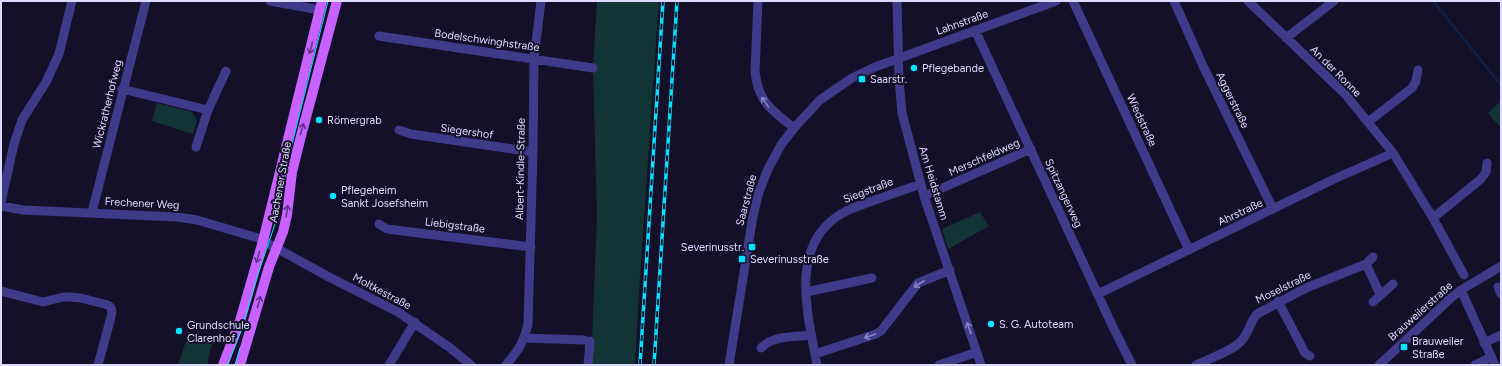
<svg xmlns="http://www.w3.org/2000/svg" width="1502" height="366" font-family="Figtree,sans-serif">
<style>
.green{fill:#133434}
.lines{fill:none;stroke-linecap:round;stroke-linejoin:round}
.stream{stroke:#0c234d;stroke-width:2}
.minor{stroke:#3f3b8a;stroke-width:9}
.major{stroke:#c761ff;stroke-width:10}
.tram{stroke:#06e2ff;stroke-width:1}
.rail-casing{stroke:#06e2ff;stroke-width:3.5}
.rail{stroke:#15102a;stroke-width:2;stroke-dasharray:6;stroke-linecap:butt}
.oneway{stroke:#65348a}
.oneway2{stroke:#8783bf}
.poi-dot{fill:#06e2ff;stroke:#15102a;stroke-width:1.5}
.labels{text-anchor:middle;stroke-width:4;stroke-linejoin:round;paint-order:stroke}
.street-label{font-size:11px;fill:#dfdaff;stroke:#15102a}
.poi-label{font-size:11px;fill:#dfdaff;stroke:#15102a;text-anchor:start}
</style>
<rect width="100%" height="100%" fill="#15102a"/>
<path class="green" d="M597 1H659L639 292 635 365H591L597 216 593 68Z
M1501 101V128L1488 113Z
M157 103 192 112 197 121 193 134 152 121Z
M980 212 989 226 948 249 942 229Z
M189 332 213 339 207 365H178Z"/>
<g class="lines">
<path class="stream" d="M1433 1 1501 85"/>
<path class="minor" d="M270 1 320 10
M758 1 755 72C758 101 772 111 794 128
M897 1 899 79 902 113 924 196 981 365
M1073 1 1189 250
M1174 1 1204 68 1273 209
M1248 1 1345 94 1393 153 1433 218 1464 275
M975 30 1112 325 1132 365
M379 36 593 68
M1286 38 1334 1
M122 89 208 110
M1368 122 1412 88 1416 81 1418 70
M399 130 411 134 533 152
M196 147 208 110 226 71
M924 196 1031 149
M1 202 14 144 22 120 46 82 59 54 72 1
M1 206 23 210 176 217 197 220 258 238 329 277 398 312 449 347 471 365
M92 212 146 1
M1433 218 1481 179 1486 172 1487 163
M379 224 387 229 531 247
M1366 264 1380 294
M1498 287 1501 294
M1461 290 1495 365
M1 291 43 302 63 297H69L81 298 108 305C113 308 112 312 111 317L98 365
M806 292 872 278
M1098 294 1332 180 1393 153
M1278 301 1305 353 1310 356
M1373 302 1393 284
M525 338 584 340
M1484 343 1501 335
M761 348C774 335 794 337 811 335
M815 354 876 334 881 331 918 283 950 270
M389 365 415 322
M506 365C518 351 524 342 528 324L533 152 534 59 541 1
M588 365 590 341
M729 365 753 216 759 192 768 169 781 145 794 128 820 100 852 78 875 67 1056 1
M817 365C808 315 788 246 841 214 852 207 865 204 878 199 892 194 906 189 921 184
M939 365 977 352
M1196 365C1209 359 1235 350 1243 339 1249 331 1251 321 1257 314L1306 288 1366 264 1373 257
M1379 365 1451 298 1461 290 1501 266
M1475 365 1491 357"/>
<path class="major" d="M223 365 240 321 263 241 322 1
M240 365 269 267 283 232 287 215 292 172 301 136 337 1"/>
<path class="tram" d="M227 365 242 329 257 277 275 224 291 148 328 1
M235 365 240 348"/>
<g class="rail-casing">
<path id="rail" d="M640 365 663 1
M654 365 677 1"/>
</g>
<use href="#rail" class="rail"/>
</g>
<defs><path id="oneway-shaft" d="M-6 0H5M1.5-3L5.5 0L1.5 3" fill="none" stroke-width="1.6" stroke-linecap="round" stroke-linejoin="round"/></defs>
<g class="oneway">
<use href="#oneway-shaft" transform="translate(311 48) rotate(104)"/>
<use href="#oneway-shaft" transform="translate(302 129) rotate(-75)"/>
<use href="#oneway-shaft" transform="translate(287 211) rotate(-82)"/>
<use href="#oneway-shaft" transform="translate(258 257) rotate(105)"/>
<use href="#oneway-shaft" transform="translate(259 302) rotate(-74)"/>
</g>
<g class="oneway2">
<use href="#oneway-shaft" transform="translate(765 102) rotate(-125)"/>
<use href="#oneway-shaft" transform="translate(919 284) rotate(147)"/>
<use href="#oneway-shaft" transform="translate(969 328) rotate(-110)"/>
<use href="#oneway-shaft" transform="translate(870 336) rotate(161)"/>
</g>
<g class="poi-dot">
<circle cx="914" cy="68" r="4"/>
<rect x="858" y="75" width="8" height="8" rx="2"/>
<circle cx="319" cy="120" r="4"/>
<circle cx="333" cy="196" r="4"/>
<rect x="748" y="243" width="8" height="8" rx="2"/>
<rect x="738" y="255" width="8" height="8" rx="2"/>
<circle cx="991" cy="324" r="4"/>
<circle cx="179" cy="331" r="4"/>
<rect x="1400" y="343" width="8" height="8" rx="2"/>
</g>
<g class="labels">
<g class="street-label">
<text transform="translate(962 22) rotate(-20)" y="4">Lahnstraße</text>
<text transform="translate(487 40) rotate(8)" y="4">Bodelschwinghstraße</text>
<text transform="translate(1336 71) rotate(45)" y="4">An der Ronne</text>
<text transform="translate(1233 100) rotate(64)" y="4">Aggerstraße</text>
<text transform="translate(107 104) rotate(-76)" y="4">Wickratherhofweg</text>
<text transform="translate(1142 120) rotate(65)" y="4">Wiedstraße</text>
<text transform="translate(467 131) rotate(8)" y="4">Siegershof</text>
<text transform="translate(984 157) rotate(-24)" y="4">Merschfeldweg</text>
<text transform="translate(520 169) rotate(-89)" y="4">Albert-Kindle-Straße</text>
<text transform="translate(280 182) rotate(-80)" y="4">Aachener Straße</text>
<text transform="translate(934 183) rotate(73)" y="4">Am Heidstamm</text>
<text transform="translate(868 190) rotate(-21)" y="4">Siegstraße</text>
<text transform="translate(1064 193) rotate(65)" y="4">Spitzangerweg</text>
<text transform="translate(746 200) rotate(-75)" y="4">Saarstraße</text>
<text transform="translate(142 203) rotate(3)" y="4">Frechener Weg</text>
<text transform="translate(1240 212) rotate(-25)" y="4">Ahrstraße</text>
<text transform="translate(455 225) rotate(7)" y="4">Liebigstraße</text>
<text transform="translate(1283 287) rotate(-26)" y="4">Moselstraße</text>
<text transform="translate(382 291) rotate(28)" y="4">Moltkestraße</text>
<text transform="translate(1420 311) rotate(-42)" y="4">Brauweilerstraße</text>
</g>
<g class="poi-label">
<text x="922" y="72">Pflegebande</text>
<text x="870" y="83">Saarstr.</text>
<text x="327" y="124">Römergrab</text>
<text x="341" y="194">Pflegeheim<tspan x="341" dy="13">Sankt Josefsheim</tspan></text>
<text x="744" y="251" text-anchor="end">Severinusstr.</text>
<text x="750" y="263">Severinusstraße</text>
<text x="999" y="328">S. G. Autoteam</text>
<text x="187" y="329">Grundschule<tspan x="187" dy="13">Clarenhof</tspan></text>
<text x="1412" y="345">Brauweiler<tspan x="1412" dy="13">Straße</tspan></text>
</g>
</g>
<rect width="1502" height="366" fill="none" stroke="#dfdaff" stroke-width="4"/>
</svg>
